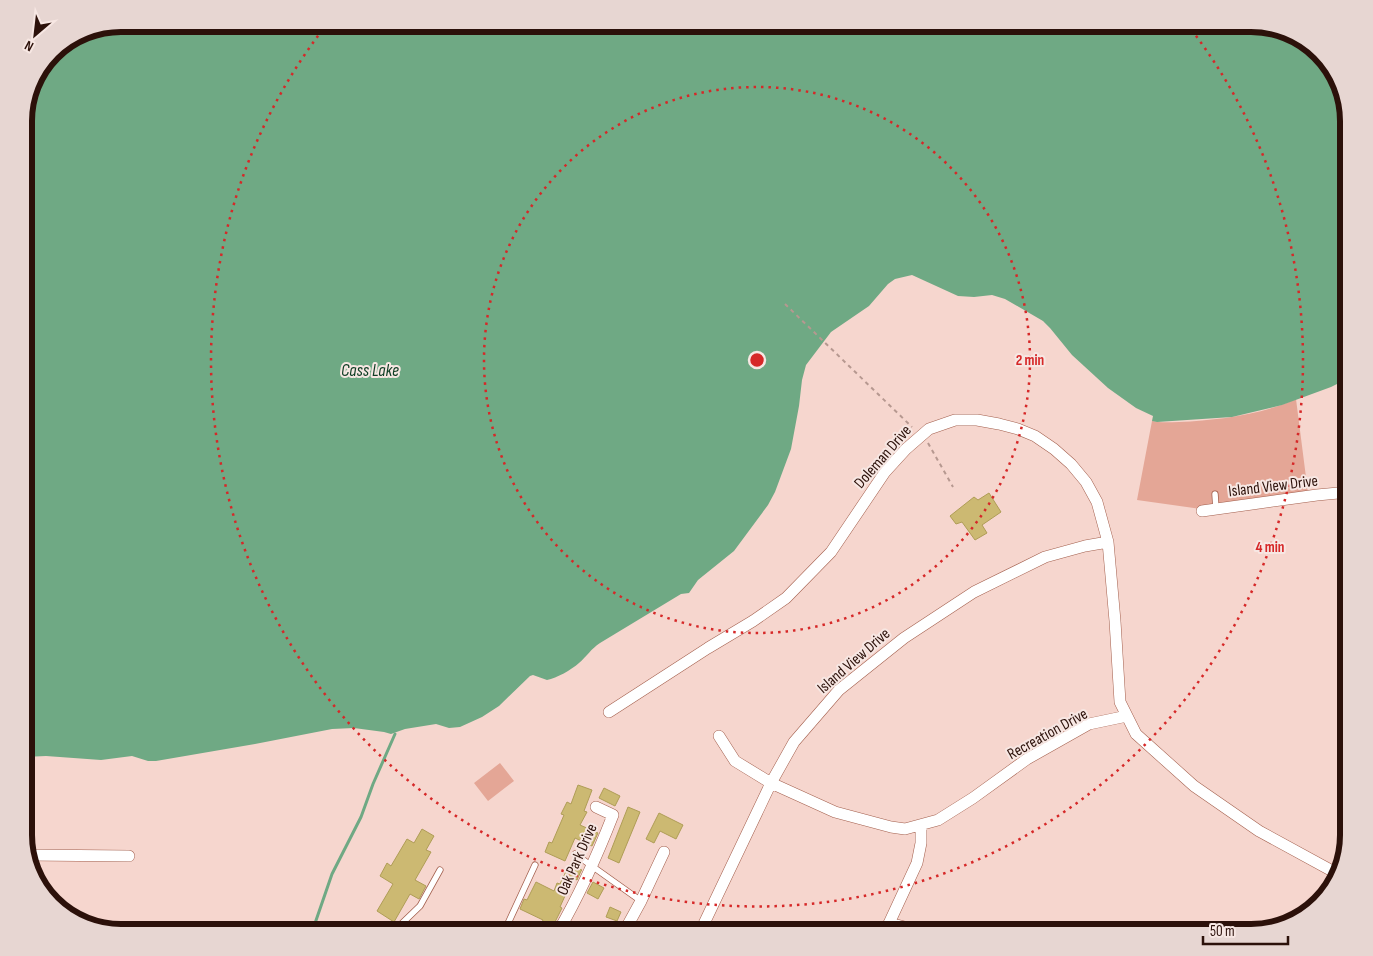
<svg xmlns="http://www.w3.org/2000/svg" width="1373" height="956" font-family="'Sofia Sans Condensed',sans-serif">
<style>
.green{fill:#e4a696}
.water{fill:#6fa984}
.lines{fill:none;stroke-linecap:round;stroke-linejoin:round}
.stream{stroke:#6fa984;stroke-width:3}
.building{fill:#ccb972;stroke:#af9d56}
.lane-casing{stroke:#a35f4d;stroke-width:7}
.street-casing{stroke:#a35f4d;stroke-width:12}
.path{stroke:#b69890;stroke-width:2;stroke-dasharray:4 4;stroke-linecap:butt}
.lane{stroke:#fff;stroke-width:5.5}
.street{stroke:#fff;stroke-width:11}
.ring{fill:none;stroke:#d62828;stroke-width:2.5;stroke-dasharray:2.5 5}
.labels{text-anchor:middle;stroke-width:4;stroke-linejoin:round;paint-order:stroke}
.street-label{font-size:16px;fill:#2c110a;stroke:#f7e7e3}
.water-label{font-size:18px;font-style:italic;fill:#0f3e24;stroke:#f7e7e3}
.rim{fill:none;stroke:#2c110a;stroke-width:6}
.centre{fill:#d62828;stroke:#f7e7e3;stroke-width:2.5}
.ring-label{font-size:15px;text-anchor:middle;font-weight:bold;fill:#d62828;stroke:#f7e7e3;stroke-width:4;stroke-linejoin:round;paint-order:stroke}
</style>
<rect width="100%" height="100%" fill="#f6d6ce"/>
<path class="green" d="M1296 399 1308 493 1201 509 1137 500 1152 421C1161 423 1170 422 1179 422 1218 420 1260 415 1296 399Z
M500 763 514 781 488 801 474 783Z"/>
<path class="water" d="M122 24H1252L1311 44 1339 78 1349 121V378L1331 387 1282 405 1232 417 1157 422 1152 421 1153 416 1136 408 1108 388 1072 355 1050 328 1043 321 1005 299 992 295 974 297 958 296 912 275 895 279 888 284 869 306 831 332 806 365 802 380 799 406 791 449 775 492 768 505 734 551 698 580 689 593 681 594 600 643C591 649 587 656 579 663 571 670 557 678 547 680L533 675 530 676 499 706 482 717 460 727 449 728 436 724 405 729 391 734 384 732 354 728 332 729 255 744 156 761H148L132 756 101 760 46 756 24 757V115L34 78 57 48 84 31Z"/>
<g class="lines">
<path class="stream" d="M312 932 332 874 361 817 373 784 395 734"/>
</g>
<path class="building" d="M989 493 1001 512 982 525 987 533 975 540 962 522 956 524 950 516 974 497 978 500Z
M578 785 592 790 584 811 587 812 580 825 598 833 592 846 575 838 565 861 545 852 549 842 552 843 564 815 561 814 567 802 571 804Z
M604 788 620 796 615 806 599 798Z
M628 807 640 812 619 863 608 858Z
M659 813 683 825 676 839 660 831 654 843 646 839Z
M422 829 434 836 426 850 431 852 415 880 426 886 419 899 410 894 394 922 377 911 393 884 380 876 387 863 391 866 407 839 414 843Z
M569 865 582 870 581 871 577 880 573 878 560 907 562 908 550 932H538L543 920 520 909 524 899 527 900 536 882 554 891 557 883 560 884Z
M593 882 604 888 598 899 587 893Z
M610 907 621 912 617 921 606 917Z"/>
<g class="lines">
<g class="lane-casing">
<path id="lane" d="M1215 494 1216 509
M575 854 641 901
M393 932 420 906 440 870
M504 932 535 865"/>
</g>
<g class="street-casing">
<path id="street" d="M1202 511 1317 495 1349 492
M609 712 708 648 753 621 786 598 831 552 885 472 906 449 929 429 955 420H977L999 424 1018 429 1035 436 1054 449 1071 464 1086 482 1097 502 1108 542 1115 621 1120 702 1127 716
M719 736 735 761 771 783 835 812 891 827 905 829 938 820 973 798 1027 759 1089 724 1127 716 1136 734 1194 786 1259 831 1336 873
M28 855 129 856
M889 923 924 932
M558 932C580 894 597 856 613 815L596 807
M624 932 641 901 664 852
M700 932 771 783 794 742 839 690 904 638 974 592 1045 557 1085 546 1108 542
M885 932 917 863 921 843V825"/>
</g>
<path class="path" d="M785 304 912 427
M928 443 953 487"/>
<use href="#lane" class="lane"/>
<use href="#street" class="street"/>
</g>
<g class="ring">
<circle cx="757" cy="360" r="273"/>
<path d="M1187 24A546 546 0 1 1 327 24"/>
</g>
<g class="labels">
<g class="street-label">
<text transform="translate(882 456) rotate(-49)" y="6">Doleman Drive</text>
<text transform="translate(1273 485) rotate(-7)" y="6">Island View Drive</text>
<text transform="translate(853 660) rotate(-41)" y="6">Island View Drive</text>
<text transform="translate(1047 733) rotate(-29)" y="6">Recreation Drive</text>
<text transform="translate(576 859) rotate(-66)" y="6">Oak Park Drive</text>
</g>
<g class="water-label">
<text x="370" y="376">Cass Lake</text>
</g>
</g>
<path d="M0 0H1373V956H0ZM121 32H1251A89 89 0 0 1 1340 121V835A89 89 0 0 1 1251 924H121A89 89 0 0 1 32 835V121A89 89 0 0 1 121 32Z" fill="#e7d6d2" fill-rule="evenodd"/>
<path class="rim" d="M121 32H1251A89 89 0 0 1 1340 121V835A89 89 0 0 1 1251 924H121A89 89 0 0 1 32 835V121A89 89 0 0 1 121 32Z"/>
<circle cx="757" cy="360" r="8" class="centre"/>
<g class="ring-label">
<text x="1030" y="365">2 min</text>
<text x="1270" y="552">4 min</text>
</g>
<g transform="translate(35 35) rotate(208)" stroke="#f7e7e3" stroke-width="4" paint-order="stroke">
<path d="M0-4L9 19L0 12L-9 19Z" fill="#2c110a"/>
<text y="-8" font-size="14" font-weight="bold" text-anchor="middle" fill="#2c110a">N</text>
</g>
<path d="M1203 936v8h85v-8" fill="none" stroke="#2c110a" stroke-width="2.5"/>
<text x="1210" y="936" font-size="15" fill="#2c110a" stroke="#f7e7e3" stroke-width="4" paint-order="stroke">50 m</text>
</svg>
